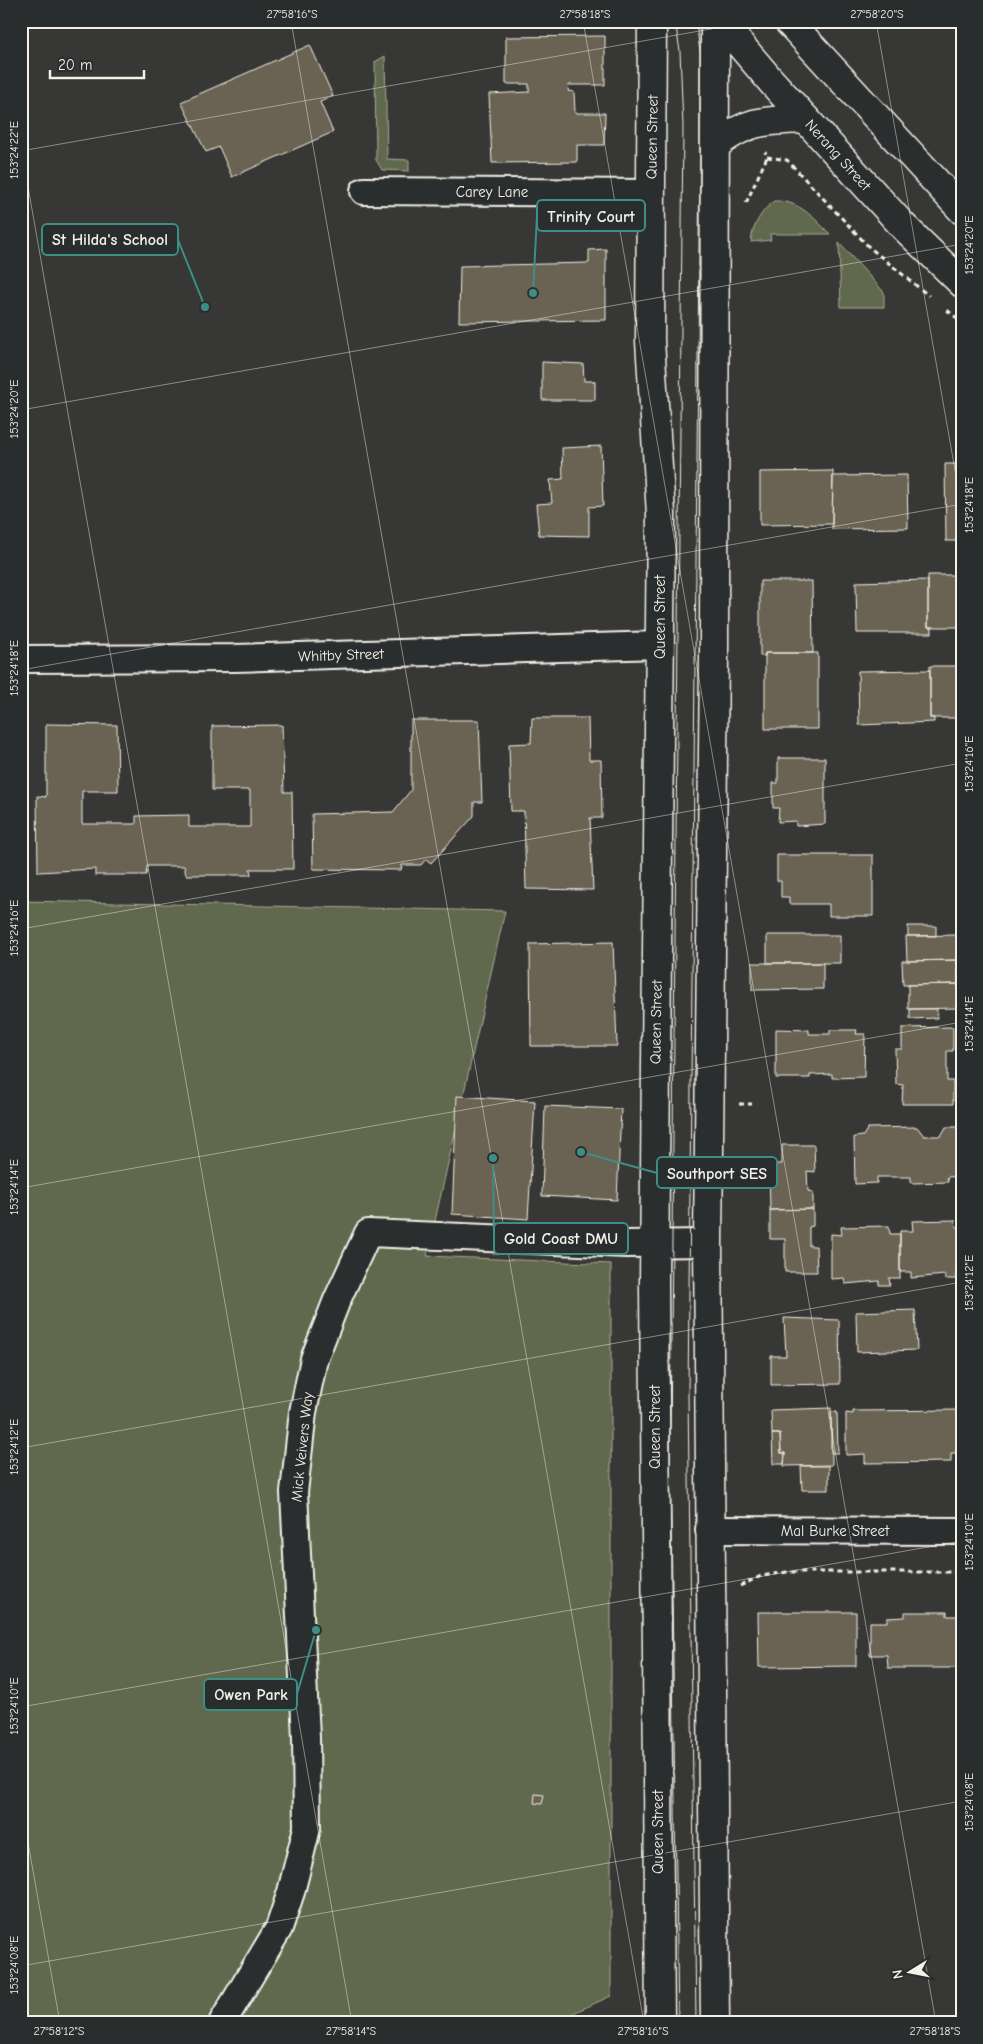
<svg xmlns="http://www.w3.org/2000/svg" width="983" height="2044" font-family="'Comic Neue',sans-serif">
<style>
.green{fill:#61674d;stroke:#aaac9a}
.building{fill:#6b6353;stroke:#f4f1e8}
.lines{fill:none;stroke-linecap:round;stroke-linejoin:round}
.street-casing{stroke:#f4f1e8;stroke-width:30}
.secondary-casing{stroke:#f4f1e8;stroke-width:31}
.primary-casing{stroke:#f4f1e8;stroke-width:31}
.path{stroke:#f4f1e8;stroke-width:3;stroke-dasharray:5 4;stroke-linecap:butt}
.street{stroke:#2a2d2e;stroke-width:26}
.secondary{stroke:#2a2d2e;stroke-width:28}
.primary{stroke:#2a2d2e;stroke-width:28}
.tram{stroke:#f4f1e8;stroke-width:1}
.ticks{fill:none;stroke:#f4f1e8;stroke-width:1;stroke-opacity:0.45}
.labels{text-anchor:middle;stroke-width:5;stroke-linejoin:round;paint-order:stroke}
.street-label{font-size:15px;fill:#f4f1e8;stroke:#2a2d2e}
.leader{fill:none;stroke:#3d8f86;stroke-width:2}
.callout-dot{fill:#3d8f86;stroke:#2a2d2e;stroke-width:2}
.callout{fill:#2a2d2e;stroke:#3d8f86;stroke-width:2}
.callout-label{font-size:16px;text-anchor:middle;font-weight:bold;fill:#f4f1e8}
.neatline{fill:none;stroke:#f4f1e8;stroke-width:2}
.ticks-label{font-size:12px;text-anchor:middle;fill:#f4f1e8}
</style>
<rect width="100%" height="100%" fill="#373835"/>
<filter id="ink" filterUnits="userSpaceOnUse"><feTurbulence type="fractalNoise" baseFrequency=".02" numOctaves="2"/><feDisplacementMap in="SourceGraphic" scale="10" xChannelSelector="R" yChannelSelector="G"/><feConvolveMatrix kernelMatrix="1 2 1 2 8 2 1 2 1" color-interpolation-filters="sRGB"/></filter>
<g filter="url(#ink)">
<path class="green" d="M385 56 387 159 409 160V171L382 170 376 160 375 62Z
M774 201C799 200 814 218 830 234H770L771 240 751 242C752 226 762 210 774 201Z
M839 243 884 292V307H841Z
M21 901 505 911 427 1256 611 1264V1996L551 2023H21Z"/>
<path class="building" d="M605 36V85H569L568 91 574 92 575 113H605L604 145H577V162L492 163 489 94 529 92V84H506V37Z
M310 45 333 96 320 102 333 132 232 177 219 147 206 152 181 102Z
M606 249V320L459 322 460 266 589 263V250Z
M542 362 583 364 584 381H595V400H542Z
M601 446 603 506 589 507V536L539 535 536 504 552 503 550 480 563 479 562 448Z
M945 464H962V541H946Z
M833 471 832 524 760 525V472Z
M907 475 908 528 832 529 833 476Z
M928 575H962V627H928Z
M928 580V627H932V633H857L856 582Z
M760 581H812L813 653H765V656H760Z
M765 653H818V729H765Z
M930 666H962V718H930Z
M930 670V718H934V722L859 725 858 671Z
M532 718H588L589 760H601L602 818H590L593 890 526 889 524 811H511L509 744 531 743Z
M411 720H479L482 802H474V816L431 863 426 859 421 865H402L401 870 313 869 312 814 393 812 411 790Z
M46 724 117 725 118 791H82V824H136V816L189 815V827H250V790H212V726L282 725 284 792H292L293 869H250L251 875H186L184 866H147L146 875H95V869L38 872 37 796 46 797Z
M778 758H825V824L796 826V821L778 822 779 808H773V783H778Z
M777 855H873V916H829V904H789V897H781V881H777Z
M908 926H936V936H908Z
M767 935H840V963H767Z
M958 935V960L907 961 906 936Z
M613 942 617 1046H531L530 944Z
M958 960V984L903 985 902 961Z
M752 963H823V989L752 990Z
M958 984 959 1008 908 1009V985Z
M910 1009H937V1018L910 1019Z
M953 1027V1051H947V1081H953V1104H902L903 1085 896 1084 895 1049H902V1028Z
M776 1029 809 1030V1034H830V1030H857L856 1034H865L864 1077 832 1078V1074L810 1075V1078H776Z
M457 1096 535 1101 528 1219 452 1214Z
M545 1106 621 1109 617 1200 542 1196Z
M917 1127 924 1136H941L946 1127H962V1176L947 1177 948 1182 911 1183V1177H877V1183L855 1184 854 1137 863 1136 868 1128Z
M782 1145H814L815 1172 807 1171 808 1191 813 1192V1209L770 1210 769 1164H782Z
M813 1209V1226L809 1227V1246H816L817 1272H785V1239H770V1210Z
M955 1220 956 1227 962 1228V1272H956V1279H945V1275L911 1278V1272H900V1231H913L912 1221Z
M889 1226 890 1234H900V1278H889L890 1285H879V1281L845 1284 844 1278 831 1279V1234L842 1235 841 1227Z
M915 1310 917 1350 857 1352 856 1312Z
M784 1318 839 1320 840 1384 771 1385V1356H786Z
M831 1408 832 1465 784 1466 785 1453H781L780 1434H772L771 1410Z
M962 1410V1453H951V1462L865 1463V1454L846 1455V1413L853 1414V1411Z
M831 1412H837L838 1453H831Z
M772 1434H780L781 1453H785L784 1464H773Z
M801 1466H829V1490H802Z
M758 1612H856V1666L759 1667Z
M905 1612H947V1616H962V1668H888L887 1655H870V1622H887V1618L905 1617Z
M535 1794 544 1795 542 1804 534 1803Z"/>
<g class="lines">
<g class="street-casing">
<path id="street" d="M364 191 651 193
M21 659 235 658 660 645
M709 1530 962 1531
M222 2023 279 1928 291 1892 307 1828 306 1738 294 1492 303 1412 314 1359 337 1300 368 1233 627 1244 708 1243"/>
</g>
<g class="secondary-casing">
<path id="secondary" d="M652 21 650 341 661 514 654 1284 660 2023
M715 2023 708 1243 714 657 715 21"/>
</g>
<g class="primary-casing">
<path id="primary" d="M720 21 771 81 904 227 962 283
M788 21 962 210
M717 144C750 119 765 121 806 119"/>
</g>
<path class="path" d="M767 157 787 160 869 247 929 296
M746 203 767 157 765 152
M947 310 962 322
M739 1104H752
M740 1586 761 1576 787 1572H962"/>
<use href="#street" class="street"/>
<use href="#secondary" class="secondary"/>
<use href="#primary" class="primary"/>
<path class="tram" d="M675 21 680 51 683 126 670 1443 678 2023
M696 21 700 52V145L688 1396 696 2023"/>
</g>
</g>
<path class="ticks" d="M291 21 644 2023M583 21 936 2023M876 21 962 510M21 147 352 2023M21 151 756 21M21 410 962 244M21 670 962 504M21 929 962 763M21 1188 962 1022M21 1448 962 1282M21 1707 962 1541M21 1803 60 2023M21 1966 962 1801"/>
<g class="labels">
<g class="street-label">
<text transform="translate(652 137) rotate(-89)" y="5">Queen Street</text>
<text transform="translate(838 155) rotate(48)" y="5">Nerang Street</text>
<text x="492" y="197">Carey Lane</text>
<text transform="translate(660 617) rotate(-90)" y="5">Queen Street</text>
<text transform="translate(341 655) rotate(-2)" y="5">Whitby Street</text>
<text transform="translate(656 1022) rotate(-89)" y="5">Queen Street</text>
<text transform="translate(655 1427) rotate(-90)" y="5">Queen Street</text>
<text transform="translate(302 1447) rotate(-84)" y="5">Mick Veivers Way</text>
<text x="835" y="1536">Mal Burke Street</text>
<text transform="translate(658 1832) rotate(-90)" y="5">Queen Street</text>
</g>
</g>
<path class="leader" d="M533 293L537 216M205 307L178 240M581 1152L657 1173M493 1158L494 1238M316 1630L297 1694"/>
<g class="callout-dot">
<circle cx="533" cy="293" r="5"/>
<circle cx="205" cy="307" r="5"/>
<circle cx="581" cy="1152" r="5"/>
<circle cx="493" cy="1158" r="5"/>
<circle cx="316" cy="1630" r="5"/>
</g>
<g class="callout">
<rect x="537" y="200" width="108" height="31" rx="5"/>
<rect x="42" y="224" width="136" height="31" rx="5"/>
<rect x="657" y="1157" width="120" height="31" rx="5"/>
<rect x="494" y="1223" width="134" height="31" rx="5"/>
<rect x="204" y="1679" width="93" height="31" rx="5"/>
</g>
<g class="callout-label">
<text x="591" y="222">Trinity Court</text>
<text x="110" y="245">St Hilda's School</text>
<text x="717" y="1179">Southport SES</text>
<text x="561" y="1244">Gold Coast DMU</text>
<text x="251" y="1700">Owen Park</text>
</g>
<rect width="983" height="2044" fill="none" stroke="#2a2d2e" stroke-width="55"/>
<g transform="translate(910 1972) rotate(260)" stroke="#2a2d2e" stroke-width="4" paint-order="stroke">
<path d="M0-4L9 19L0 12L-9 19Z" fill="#f4f1e8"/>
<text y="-8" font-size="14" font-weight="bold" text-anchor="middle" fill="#f4f1e8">N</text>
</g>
<path d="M50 70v8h94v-8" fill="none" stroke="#f4f1e8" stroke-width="2.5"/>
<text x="58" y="70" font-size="15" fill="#f4f1e8" stroke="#2a2d2e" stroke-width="4" paint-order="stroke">20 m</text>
<rect x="28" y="28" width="928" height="1988" class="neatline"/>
<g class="ticks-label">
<text x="292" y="18">27°58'16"S</text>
<text x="585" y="18">27°58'18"S</text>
<text x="877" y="18">27°58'20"S</text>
<text transform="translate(14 150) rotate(-90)" y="4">153°24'22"E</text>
<text transform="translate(969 245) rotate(-90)" y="4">153°24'20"E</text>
<text transform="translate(14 409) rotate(-90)" y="4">153°24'20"E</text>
<text transform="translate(969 505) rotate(-90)" y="4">153°24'18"E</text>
<text transform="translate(14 668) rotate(-90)" y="4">153°24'18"E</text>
<text transform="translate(969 764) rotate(-90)" y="4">153°24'16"E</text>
<text transform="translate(14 928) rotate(-90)" y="4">153°24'16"E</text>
<text transform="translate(969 1024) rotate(-90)" y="4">153°24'14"E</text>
<text transform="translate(14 1187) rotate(-90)" y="4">153°24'14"E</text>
<text transform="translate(969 1283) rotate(-90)" y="4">153°24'12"E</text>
<text transform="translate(14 1447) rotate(-90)" y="4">153°24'12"E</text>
<text transform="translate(969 1542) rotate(-90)" y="4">153°24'10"E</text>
<text transform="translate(14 1706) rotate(-90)" y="4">153°24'10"E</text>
<text transform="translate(969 1802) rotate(-90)" y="4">153°24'08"E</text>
<text transform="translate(14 1965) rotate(-90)" y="4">153°24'08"E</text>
<text x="59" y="2035">27°58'12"S</text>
<text x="351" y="2035">27°58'14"S</text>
<text x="643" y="2035">27°58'16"S</text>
<text x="935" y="2035">27°58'18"S</text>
</g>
</svg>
